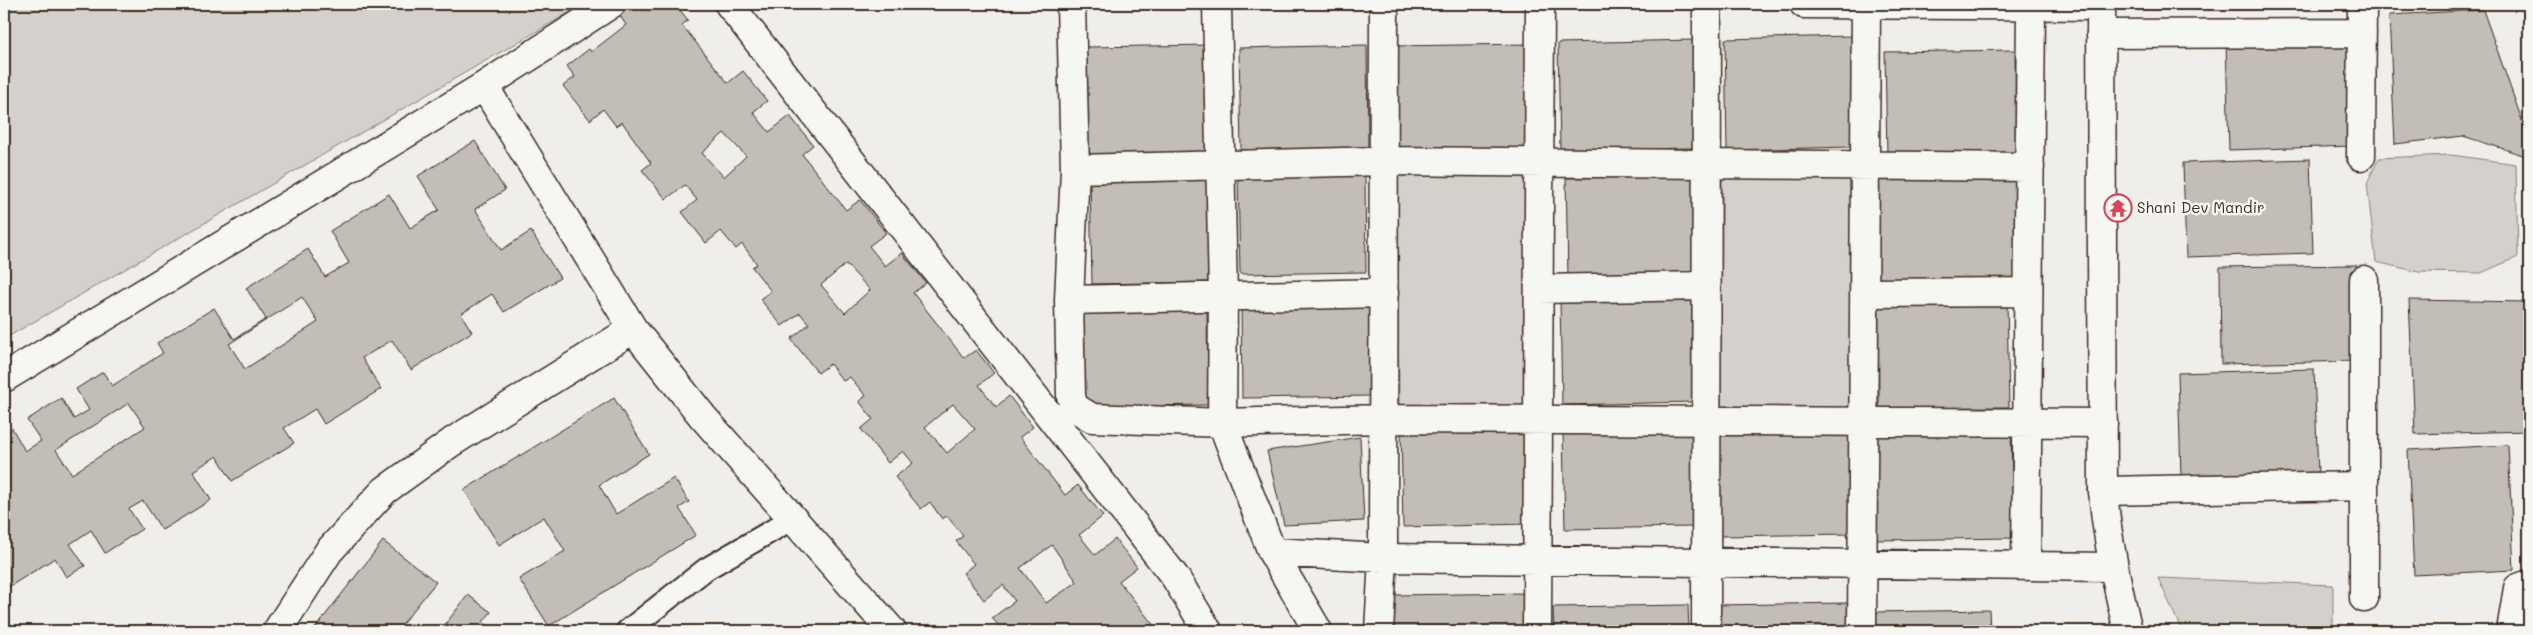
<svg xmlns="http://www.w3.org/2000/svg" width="2533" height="635" font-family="Mali,sans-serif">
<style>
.green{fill:#d4d1cc;stroke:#887e75}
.building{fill:#c2bdb7;stroke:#3b2a1e;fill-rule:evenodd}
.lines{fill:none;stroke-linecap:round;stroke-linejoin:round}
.service-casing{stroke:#3b2a1e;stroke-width:25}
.minor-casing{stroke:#3b2a1e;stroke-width:31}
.tertiary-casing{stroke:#3b2a1e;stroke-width:31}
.service{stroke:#f6f6f2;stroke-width:21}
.minor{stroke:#f6f6f2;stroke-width:28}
.tertiary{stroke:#f6f6f2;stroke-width:28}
.labels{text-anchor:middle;stroke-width:5;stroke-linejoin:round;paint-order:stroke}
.poi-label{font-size:15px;fill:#3b2a1e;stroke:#f6f6f2;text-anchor:start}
</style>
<rect width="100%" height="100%" fill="#efeeea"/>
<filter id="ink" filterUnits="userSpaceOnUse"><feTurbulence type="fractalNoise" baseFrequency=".02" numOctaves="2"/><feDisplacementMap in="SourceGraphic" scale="10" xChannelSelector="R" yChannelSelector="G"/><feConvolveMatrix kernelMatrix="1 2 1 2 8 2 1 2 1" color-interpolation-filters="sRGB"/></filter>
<g filter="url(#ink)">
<path class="green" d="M4 4H584L4 339Z
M2451 155 2516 164 2518 257 2481 273 2419 272 2376 262 2367 183 2379 158Z
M1527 172V406L1399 407 1397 173Z
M1722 172H1853V410H1721Z
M2158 578 2333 585V631H2182Z"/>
<path class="building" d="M630 4H675L688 20 682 25 728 83 743 71 767 101 753 112 769 132 790 116 813 145 802 154 846 210 860 200 886 233 869 246 885 266 902 253 926 283 913 293 964 358 976 350 994 373 979 385 996 407 1009 396 1033 427 1020 437 1065 495 1078 485 1103 516 1079 535 1095 555 1115 539 1137 567 1119 581 1158 631H1003L992 618 1015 601 1003 585 984 600 963 573 974 564 956 541 963 536 947 516 942 519 930 502 921 509 895 477 913 463 903 451 888 463 861 429 873 419 859 401 866 396 850 377 843 381 830 364 818 373 791 339 809 324 800 313 782 326 760 299 771 291 752 267 757 264 742 244 736 249 721 231 706 243 682 212 697 200 685 185 666 199 642 170 651 163 622 122 616 126 603 109 590 120 563 86 575 77 567 66 589 49 591 52 626 25 618 13ZM724 133 746 156 724 177 702 153ZM846 264 870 290 845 313 821 285ZM953 404 975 429 947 453 925 427ZM1052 545 1077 582 1046 603 1020 568Z
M2192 4H2312V5Z
M2483 10 2529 140V157L2463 136 2395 144 2389 15Z
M1852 36 1853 147 1727 150 1725 39Z
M2350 39 2353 146 2229 150 2226 43Z
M1694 40 1696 148 1560 150 1558 43Z
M1529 44 1531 149 1395 151 1394 46Z
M1211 45 1214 155 1087 156 1086 47Z
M1367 45 1368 147 1241 150 1239 48Z
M2015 50 2016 153 1887 155 1885 52Z
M2529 55V90L2526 56Z
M475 141 505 190 475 209 501 250 531 231 560 278 504 312 492 294 461 314 472 332 411 370 392 340 362 358 381 389 324 424 315 409 284 428 294 443 232 481 217 456 193 471 211 500 162 530 143 501 129 509 142 529 105 553 91 530 70 544 85 566 66 577 55 558 4 590V434L12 428 25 451 41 441 27 420 61 398 74 419 89 410 76 389 103 372 112 386 163 353 157 343 214 308 234 339 266 319 246 288 308 249 325 277 349 263 330 231 389 194 410 228 439 210 418 176ZM302 297 318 322 245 369 229 344ZM129 403 145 427 72 474 56 450Z
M2310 159 2313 253 2186 257 2183 163Z
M1365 174 1366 272 1240 274 1238 176Z
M2019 175 2020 278 1877 280 1876 177Z
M1699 176 1700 273 1568 276 1566 178Z
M1211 177 1213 282 1092 284 1090 179Z
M2357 265 2358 361 2221 364 2220 267Z
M1692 296 1693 402 1562 405 1560 299Z
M2007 299 2009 407 1879 408 1878 301Z
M1370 300 1372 396 1242 398 1241 302Z
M2409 300 2529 302V431L2415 434Z
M1207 307 1208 405 1077 407 1076 309Z
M2314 369 2318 474 2181 477 2178 373Z
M614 398 649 454 599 485 616 514 674 478 689 502 679 508 696 535 549 626 519 579 565 551 544 517 499 545 464 490Z
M2011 426 2013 538 1875 540 1873 428Z
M1526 427 1528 524 1403 527 1401 429Z
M1850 427 1852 534 1719 536 1717 429Z
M1692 428 1693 527 1565 529 1563 430Z
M1360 437 1364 521 1284 525 1267 451Z
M2508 445 2514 570 2414 575 2408 450Z
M383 541 436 582 400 627 405 631H313Z
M1527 593 1528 631H1394V595Z
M468 595 491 612 483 622 495 631H440Z
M1849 603 1850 631H1716V605Z
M1688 605 1689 631H1554L1553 607Z
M1989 610 1990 631H1875V612Z"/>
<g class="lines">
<g class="service-casing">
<path id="service" d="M627 631 706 569 792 519"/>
</g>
<g class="minor-casing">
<path id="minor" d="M729 4 1175 577 1208 631
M1071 4 1075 169 1069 300 1071 396 1074 407 1092 418 1222 423 1383 419 2103 423
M1217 4 1223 296 1222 423 1272 552 1383 558 2113 567
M2101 34 2362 33
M484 86 633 329 703 417 892 631
M2361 156 2362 4
M1075 169 1384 161 2030 167
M2364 280V598
M1539 289 1706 286
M1864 293 2028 292
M1069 300 1384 293
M4 378 484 86 611 4
M2103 491 2364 486
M1272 552 1318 631
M2026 565 2031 6
M277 631 329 551 384 491 452 442 633 329
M1379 631 1383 558 1384 4
M1537 631 1540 4
M1706 631 1707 4
M1862 631 1866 4
M2511 631 2518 588 2529 584"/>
</g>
<g class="tertiary-casing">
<path id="tertiary" d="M1804 4 2101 6
M2101 4 2103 491C2107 539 2117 584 2128 631"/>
</g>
<use href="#service" class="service"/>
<use href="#minor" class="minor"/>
<use href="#tertiary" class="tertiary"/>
</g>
</g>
<defs>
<g id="temple-ring" transform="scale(1.4375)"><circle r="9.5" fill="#f6f6f2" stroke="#d1495b" stroke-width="1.5"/><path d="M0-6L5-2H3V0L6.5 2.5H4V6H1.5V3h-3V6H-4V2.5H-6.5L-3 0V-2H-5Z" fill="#d1495b"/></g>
</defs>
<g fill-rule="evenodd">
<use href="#temple-ring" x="2118" y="208"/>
</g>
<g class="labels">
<g class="poi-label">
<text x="2137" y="213">Shani Dev Mandir</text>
</g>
</g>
<rect width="2533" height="635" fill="none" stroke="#f6f6f2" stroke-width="20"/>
<rect x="10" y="10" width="2513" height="615" fill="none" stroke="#3b2a1e" stroke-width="2" filter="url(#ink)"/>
</svg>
